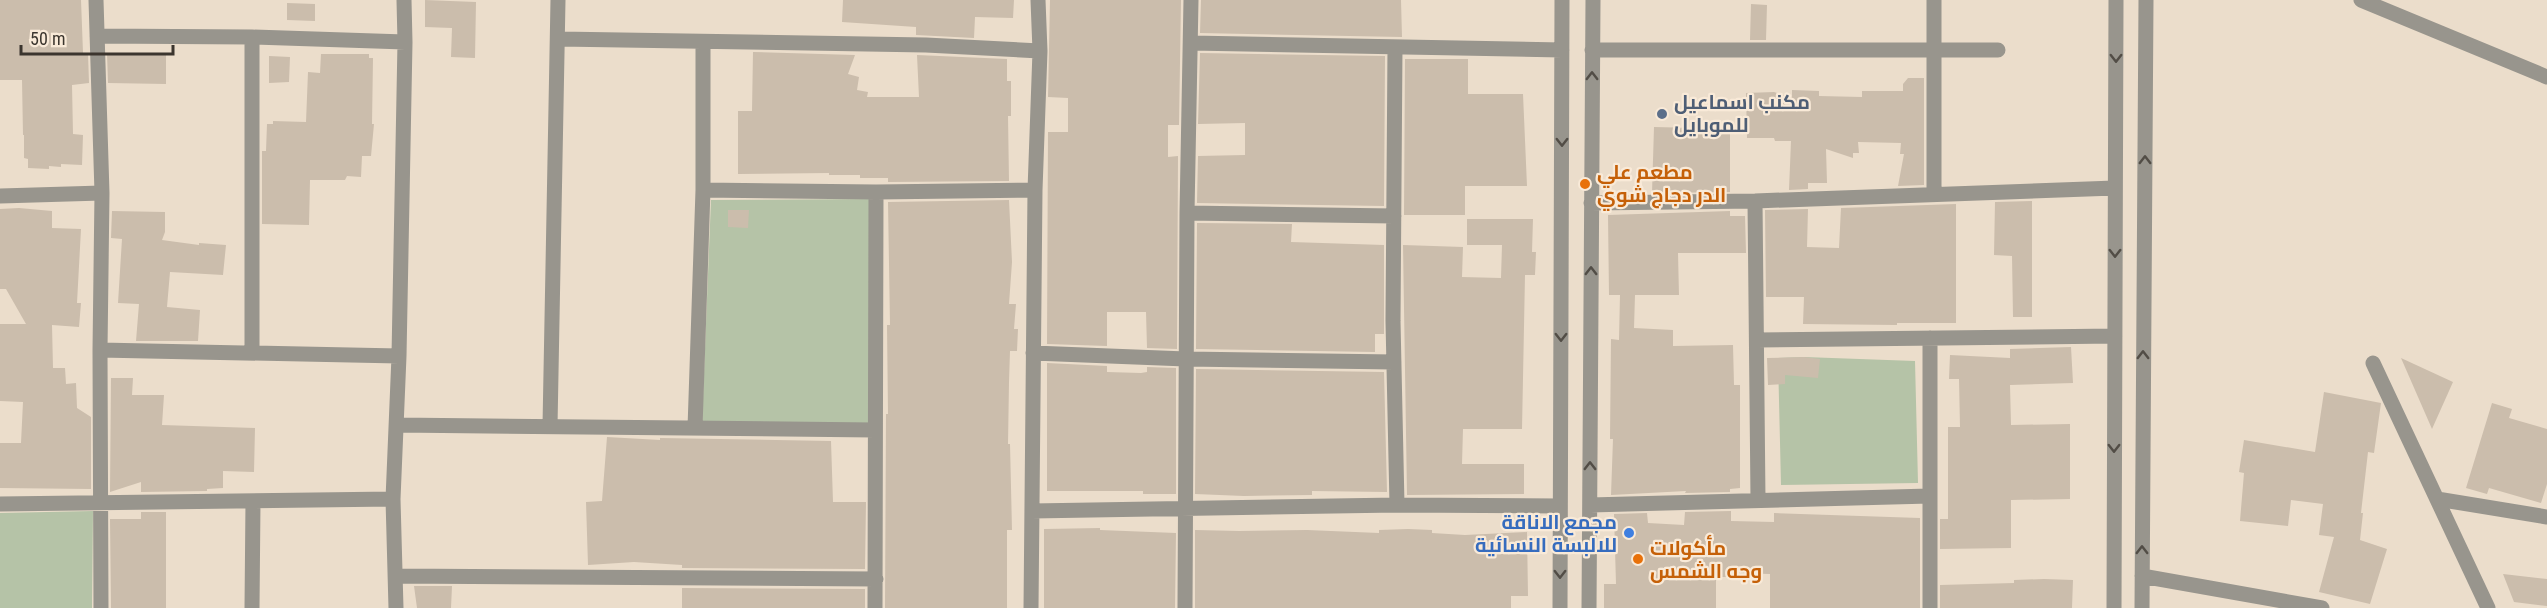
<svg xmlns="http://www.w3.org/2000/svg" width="2547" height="608" font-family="'Roboto Condensed',Cairo,sans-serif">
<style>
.green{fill:#b5c3a7}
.building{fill:#cbbdac}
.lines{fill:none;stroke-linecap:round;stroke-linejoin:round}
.minor{stroke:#98958d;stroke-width:15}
.oneway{stroke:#524d46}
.service-dot{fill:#5c6f8a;stroke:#f9ead8;stroke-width:2}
.food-dot{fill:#e8710a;stroke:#f9ead8;stroke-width:2}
.shop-dot{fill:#3f7fe0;stroke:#f9ead8;stroke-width:2}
.labels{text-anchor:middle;stroke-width:4.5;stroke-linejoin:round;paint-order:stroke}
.service-label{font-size:20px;font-weight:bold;fill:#4e5e75;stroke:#f9ead8;text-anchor:start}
.food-label{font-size:20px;font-weight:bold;fill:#c56008;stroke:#f9ead8;text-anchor:start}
.shop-label{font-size:20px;font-weight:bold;fill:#366cbe;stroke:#f9ead8;text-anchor:end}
</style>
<rect width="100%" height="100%" fill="#ebddcb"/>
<path class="green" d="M870 199 872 424 702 423 711 200Z
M1804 357 1915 361 1918 483 1781 485 1778 358Z
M93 511 92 608H0V513Z"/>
<path class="building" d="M0 0H81L83 53H88L89 83 72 85 73 134 83 135 82 165 61 164V167L49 166V169L28 168V159L24 158V135H23L22 80H0Z
M425 0 476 2 475 58 451 57 452 28 425 27Z
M843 0H1014L1013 18 975 17 974 38 916 35V27L842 22Z
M1050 0H1181L1179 125H1168V157L1178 156 1177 349 1147 348 1146 312H1107V346L1047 344 1048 132H1068V98L1048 97Z
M1201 0H1401L1402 37 1200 33Z
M287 3 315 4V21L287 20Z
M1751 4 1767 5 1766 40H1750Z
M753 52 855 55 848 74 859 77 857 90 868 92 867 97H919L917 55 1007 59V81H1011V116H1008L1009 181 888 182V178H860V175H829V173L738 174V111H752Z
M107 53H166V84L108 83Z
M1200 53 1385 56 1384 206 1197 203 1198 156 1245 155V123L1198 124Z
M321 54H369V58H373L372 124H374L371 156H362L361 177 347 176 345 180H310L309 225 262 224V151H266L267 124H273V121L306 122 308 72 320 73Z
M269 56 290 57 289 82 269 83Z
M1405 59H1468V94H1523L1527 186H1465V215H1404Z
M1908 78H1924V185L1898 186 1904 154H1900L1901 143 1858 142 1859 153H1853V158L1826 149 1827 183H1808V189L1789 190 1791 141H1775L1774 138H1747L1746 93 1774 92 1792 98V90L1819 91V96L1862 97V91H1903V84Z
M1654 127 1696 128V132H1710V134H1730V192L1652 193Z
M1009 200 1012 262 1009 304H1016L1014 329H1018L1017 351H1010L1009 382 1008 444H1010L1012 530H1007V608H885L886 414H888L887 325H890L888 202Z
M2032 201V317H2013L2012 256 1994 255 1995 202Z
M1956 204V323H1897V325L1803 324 1804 297H1766L1765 210 1808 209 1807 247 1839 248 1841 208Z
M19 208 52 211V228L81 229 77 303H81L79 327 52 325 53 368H65L66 384 76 383 77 408 91 417V489L0 488V443H21L23 402 0 401V324H26L6 289H0V209Z
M728 210H749L748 228 728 227Z
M112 211 165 212V232L162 240 199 245V243L226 245 223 275 170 272 167 307 200 310 198 341H136L139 304 118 303 122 239 111 238Z
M1730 211V216H1745L1746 253H1678L1679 295H1635L1634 328 1673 330V346L1733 345 1734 385H1740V488L1730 489V492L1685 493 1686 491 1611 495 1613 439H1610L1611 339 1619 340 1620 295H1609L1608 215Z
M1467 219H1533L1532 252H1536L1535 275H1525L1522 429H1463L1462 464H1524V494L1407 495 1403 245 1463 247 1462 277 1501 278 1502 245H1467Z
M1197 223 1292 224 1291 242 1384 245V334H1375V352L1196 349Z
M2071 347 2073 383 2010 385 2011 425 2070 424V499L2011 500V548L1940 549V519H1948V427H1960L1959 379H1949L1950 355 2010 358V349Z
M1804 357 1820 359 1818 378 1785 375V384L1768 385 1767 358Z
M2401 358 2453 382 2432 429Z
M1047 363 1107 366V372L1141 373 1147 372V367L1176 368V494H1143V491H1047Z
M1196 369 1384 372 1387 492 1312 491V495L1244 496 1195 494Z
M111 378H133L132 395H164L162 425 255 428 254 472 223 471V488L207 489V491L141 492V482L110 492Z
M2324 392 2381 403 2374 453 2368 452 2361 513H2363L2360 540 2387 549 2370 604 2319 592 2334 537 2319 535 2323 504 2291 500 2288 526 2240 521 2244 473 2239 472 2244 440 2315 452Z
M2492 403 2512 409 2509 418 2547 429V484L2541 503 2489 488 2487 494 2466 488Z
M607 437 660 440V438L831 441 833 502H866L865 569 682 568V565L634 562 588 565 586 502 602 501Z
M1731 511V521L1774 522V513L1920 518V608H1770V574L1732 573V577H1716V608H1604V584H1616L1614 514 1647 513 1648 523 1684 525 1685 512Z
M141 512H166V608H111L110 519H141Z
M1100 528V530L1176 533 1175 608H1044V529Z
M1408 529 1432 530V533L1465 535 1527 532 1528 596H1511V608H1195V530L1239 531 1307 530 1379 533V530Z
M2503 574 2547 579V606L2514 602Z
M2044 579 2073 580 2072 608H1940V585L2014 583V580Z
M414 586H452L451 608H417Z
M682 588 865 589V608H682Z"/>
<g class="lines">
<path class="minor" d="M96 0 102 193 100 350 101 608
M2361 0 2547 77
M97 36 252 37 405 42
M559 39 926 45 1040 51
M1191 43 1562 50
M1395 47 1393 321 1397 505
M1592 50H1998
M703 190 876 192 1035 190
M1934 194V0
M0 196 102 193
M1755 201 1758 499
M1591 203 1755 201 2115 188
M1187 213 1394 216
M1757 340 2115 336
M100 350 399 356
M252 351V37
M1033 353 1186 359 1394 362
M2373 363 2488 608
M397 425 875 430
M550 426 558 0
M695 428 703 190V43
M2437 499 2547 517
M0 504 393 499
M1590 505 1930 496
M1032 511 1397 505 1560 506
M396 576 876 579
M2142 576 2322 608
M252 608 253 501
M396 608 393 499 399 356 405 42 404 0
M875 608 876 192
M1031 608 1035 190 1040 51 1038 0
M1185 608 1187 213 1191 0
M1560 608 1562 0
M1589 608 1593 0
M1930 608V338
M2114 608 2116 0
M2142 608 2146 0"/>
</g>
<defs><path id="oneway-chevron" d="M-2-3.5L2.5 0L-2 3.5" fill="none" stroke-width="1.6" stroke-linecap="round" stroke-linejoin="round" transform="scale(1.5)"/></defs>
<g class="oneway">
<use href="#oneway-chevron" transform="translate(2116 58) rotate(90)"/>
<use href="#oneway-chevron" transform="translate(1592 76) rotate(-90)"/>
<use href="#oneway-chevron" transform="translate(1562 142) rotate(90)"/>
<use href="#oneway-chevron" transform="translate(2145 160) rotate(-90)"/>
<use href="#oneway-chevron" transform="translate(2115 253) rotate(90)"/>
<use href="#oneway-chevron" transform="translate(1591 271) rotate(-90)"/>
<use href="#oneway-chevron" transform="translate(1561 337) rotate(90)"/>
<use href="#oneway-chevron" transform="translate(2143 355) rotate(-90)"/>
<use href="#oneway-chevron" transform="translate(2114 448) rotate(90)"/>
<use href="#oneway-chevron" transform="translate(1590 466) rotate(-90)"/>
<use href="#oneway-chevron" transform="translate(2142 550) rotate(-90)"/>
<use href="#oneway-chevron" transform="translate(1560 574) rotate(90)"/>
</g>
<circle class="service-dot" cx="1662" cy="114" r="6"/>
<g class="food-dot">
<circle cx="1585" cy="184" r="6"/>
<circle cx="1638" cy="559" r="6"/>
</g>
<circle class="shop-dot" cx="1629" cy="533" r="6"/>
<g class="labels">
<g class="service-label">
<text x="1674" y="109">مكنب اسماعيل<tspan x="1674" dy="23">للموبايل</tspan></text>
</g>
<g class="food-label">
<text x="1597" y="179">مطعم علي<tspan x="1597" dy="23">الدر دجاج شوي</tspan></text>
<text x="1650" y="555">مأكولات<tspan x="1650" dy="23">وجه الشمس</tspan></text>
</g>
<g class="shop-label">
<text x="1617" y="529">مجمع الاناقة<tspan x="1617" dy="23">للالبسة النسائية</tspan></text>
</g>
</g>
<path d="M21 45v9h152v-9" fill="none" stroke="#3b352e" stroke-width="3"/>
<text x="30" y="45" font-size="18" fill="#3b352e" stroke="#f9ead8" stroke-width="4.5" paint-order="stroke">50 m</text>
</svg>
